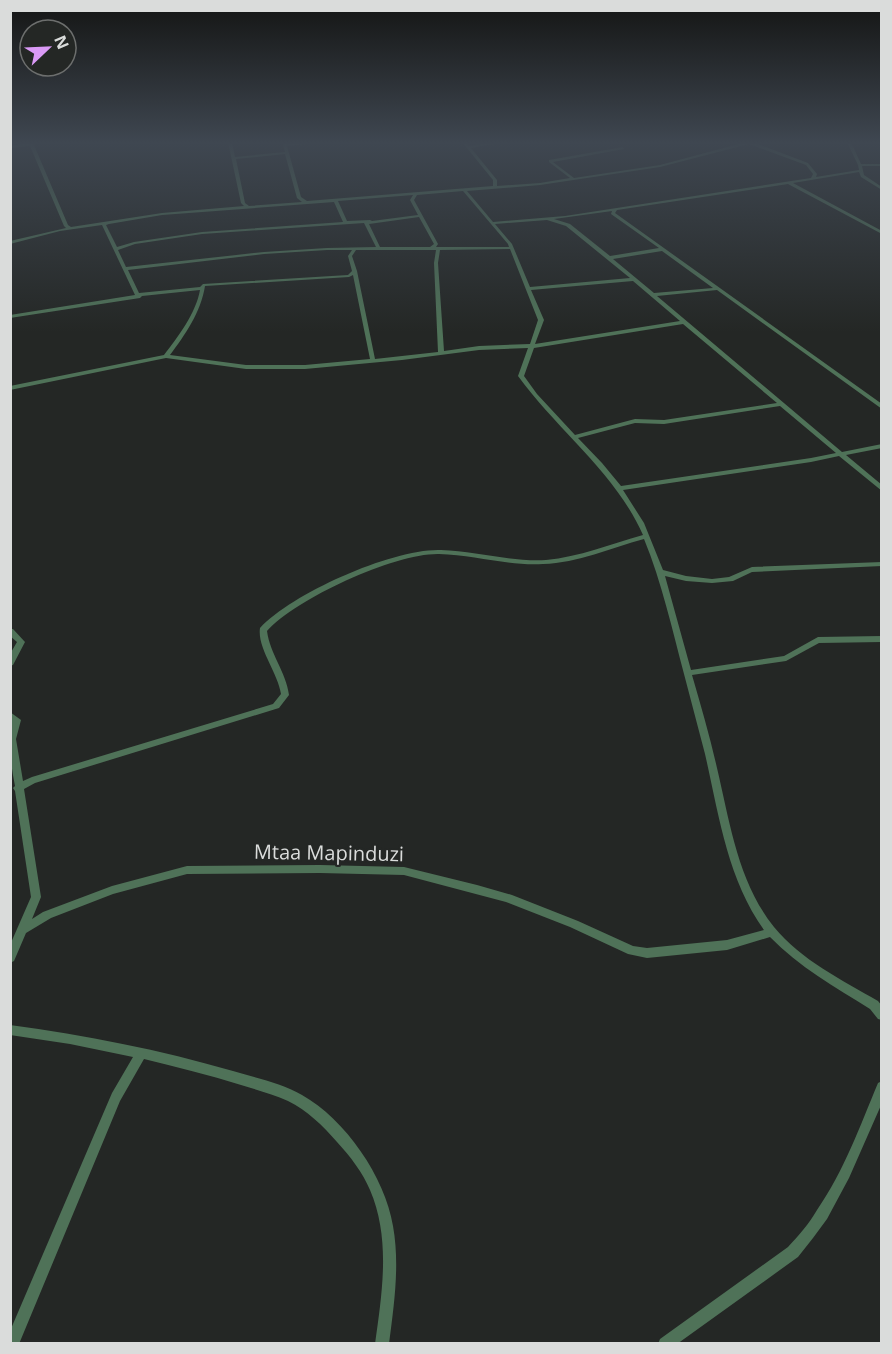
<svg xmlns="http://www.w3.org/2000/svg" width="892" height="1354" font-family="'Open Sans',sans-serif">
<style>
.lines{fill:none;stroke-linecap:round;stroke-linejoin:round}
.minor{fill:#4f7258;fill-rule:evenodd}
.labels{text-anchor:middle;stroke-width:4.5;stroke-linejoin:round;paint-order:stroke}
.near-street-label{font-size:20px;fill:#dadcdb;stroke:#242725}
</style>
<rect width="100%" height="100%" fill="#242725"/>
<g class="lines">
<path class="minor" d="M32 142H36L34 145 68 225 71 227 162 213 244 206 241 203 228 142H232L235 157 285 152 282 142H286V144L326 142 287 146 301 197 307 201 493 186V180L462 142H466L469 146 494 142H505L471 148 497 180V186L540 183 570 178 549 162V160L623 147 624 149 553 162 574 178 660 165 746 142H753L808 163 817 174 816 177 859 170 858 165 847 142H851L861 164H882V166H862L864 175 882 187V190L861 177 859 172 793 183 882 231V234L788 184 617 210 615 213 882 404V409L717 290 657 296 842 452 882 444V448L846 455 882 485V491L839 456 811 462 623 490 644 523 663 570 686 576 712 579 729 577 752 567 882 562V566L752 572 733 581 712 583 686 581 665 576 691 670 784 656 818 637 882 636V642L819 643 786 661 692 675C701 706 710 737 717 768 730 823 738 882 774 927 801 960 842 980 878 1001L882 1006V1020L878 1019 870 1009C835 987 799 967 770 937L727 950 647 958 628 954 570 927 506 902 404 875 320 873 187 874 113 894 51 918 26 933 14 961 10 963V945L31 897 15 791 13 788 15 786C11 765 7 742 12 721L10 720V712L21 720 16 739 23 781 32 777 273 704 281 694C278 673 257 648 260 628 292 593 394 548 441 550 476 551 511 562 546 560 579 557 611 544 643 535 615 472 558 431 518 376L528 348 479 350 402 360 305 369H246L166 358 10 390V386L164 355C178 337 196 313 200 290L142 296 140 298 10 318V315L135 295 102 225 60 231 10 244V241L66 228 64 226 30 146 10 148V146ZM749 144 806 165 813 174 811 178 565 216 493 222 467 191 540 185 660 167ZM285 154 297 198 302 202 249 206 245 203 236 159ZM463 191 508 244 509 247H436L438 244 414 200 417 195ZM413 195 410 200 418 215 372 221 370 220 347 221 338 201ZM334 202 343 222 202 232 134 242 117 247 106 225 109 224 162 215ZM612 211 611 214 659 248 610 256 570 224 554 219ZM419 217 434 244 430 247H380L369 224ZM547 220 566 226 630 278 530 287 512 244 495 224ZM364 223 376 247 327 248 264 252 126 267 118 250 135 244 202 234ZM510 249 538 320 530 344 479 346 444 351 438 263 440 250ZM327 250H352L348 256 352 271 348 275 203 284 200 287 139 293 128 270 264 254ZM356 250H436L434 263 438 352 375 359 357 271 352 256ZM662 251 713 288 654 293 613 259ZM353 275 370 359 305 365H246L170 355C185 335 201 312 205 286L349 277ZM633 281 680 321 535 344 544 320 531 290ZM683 324 777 403 664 420 635 419 575 435 537 394 524 376 534 348ZM780 406 836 453 811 458 621 486 602 463 578 438 635 423 664 424ZM644 539C662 583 672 629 684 674 691 701 698 727 705 754 719 815 727 878 764 930L727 940 647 948 633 946 578 921 512 895 477 885 404 867 320 865 187 866 112 886 43 912 32 919 41 897 24 789 35 783 279 708 289 695C286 672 270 654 267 631 297 598 395 553 439 554 474 555 508 566 543 564 578 563 611 548 644 539Z
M10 629H13L25 642 13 665 10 666V654L17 642 10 636Z
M10 1025C86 1035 160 1050 233 1071 256 1078 281 1083 302 1095 345 1119 385 1177 393 1226 400 1265 394 1305 389 1344H375C382 1293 391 1239 370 1190 363 1173 350 1156 337 1142 323 1126 307 1110 288 1101 273 1094 257 1090 241 1085 209 1075 176 1067 144 1059L120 1101 19 1344H10V1331L112 1093 133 1057 70 1044 10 1035Z
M882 1081V1103L849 1178 827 1219 813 1238 798 1257 677 1344H658L660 1339 788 1247C799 1235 809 1224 817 1210 844 1171 860 1126 878 1083Z"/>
</g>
<linearGradient id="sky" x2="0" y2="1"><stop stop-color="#141514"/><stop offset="0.43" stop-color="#3f4751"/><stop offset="1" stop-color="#3f4751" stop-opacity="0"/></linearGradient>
<rect width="892" height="332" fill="url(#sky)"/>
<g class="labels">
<g class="near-street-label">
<text transform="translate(329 853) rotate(1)" y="7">Mtaa Mapinduzi</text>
</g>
</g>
<rect width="892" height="1354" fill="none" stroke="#dadcdb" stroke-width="24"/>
<g transform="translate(48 48) rotate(67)"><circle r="28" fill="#242725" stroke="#6d6f6e" stroke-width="1.5"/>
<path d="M0-4.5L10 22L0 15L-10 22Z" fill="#da9af6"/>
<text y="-9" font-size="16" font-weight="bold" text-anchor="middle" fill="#dadcdb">N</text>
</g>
</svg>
